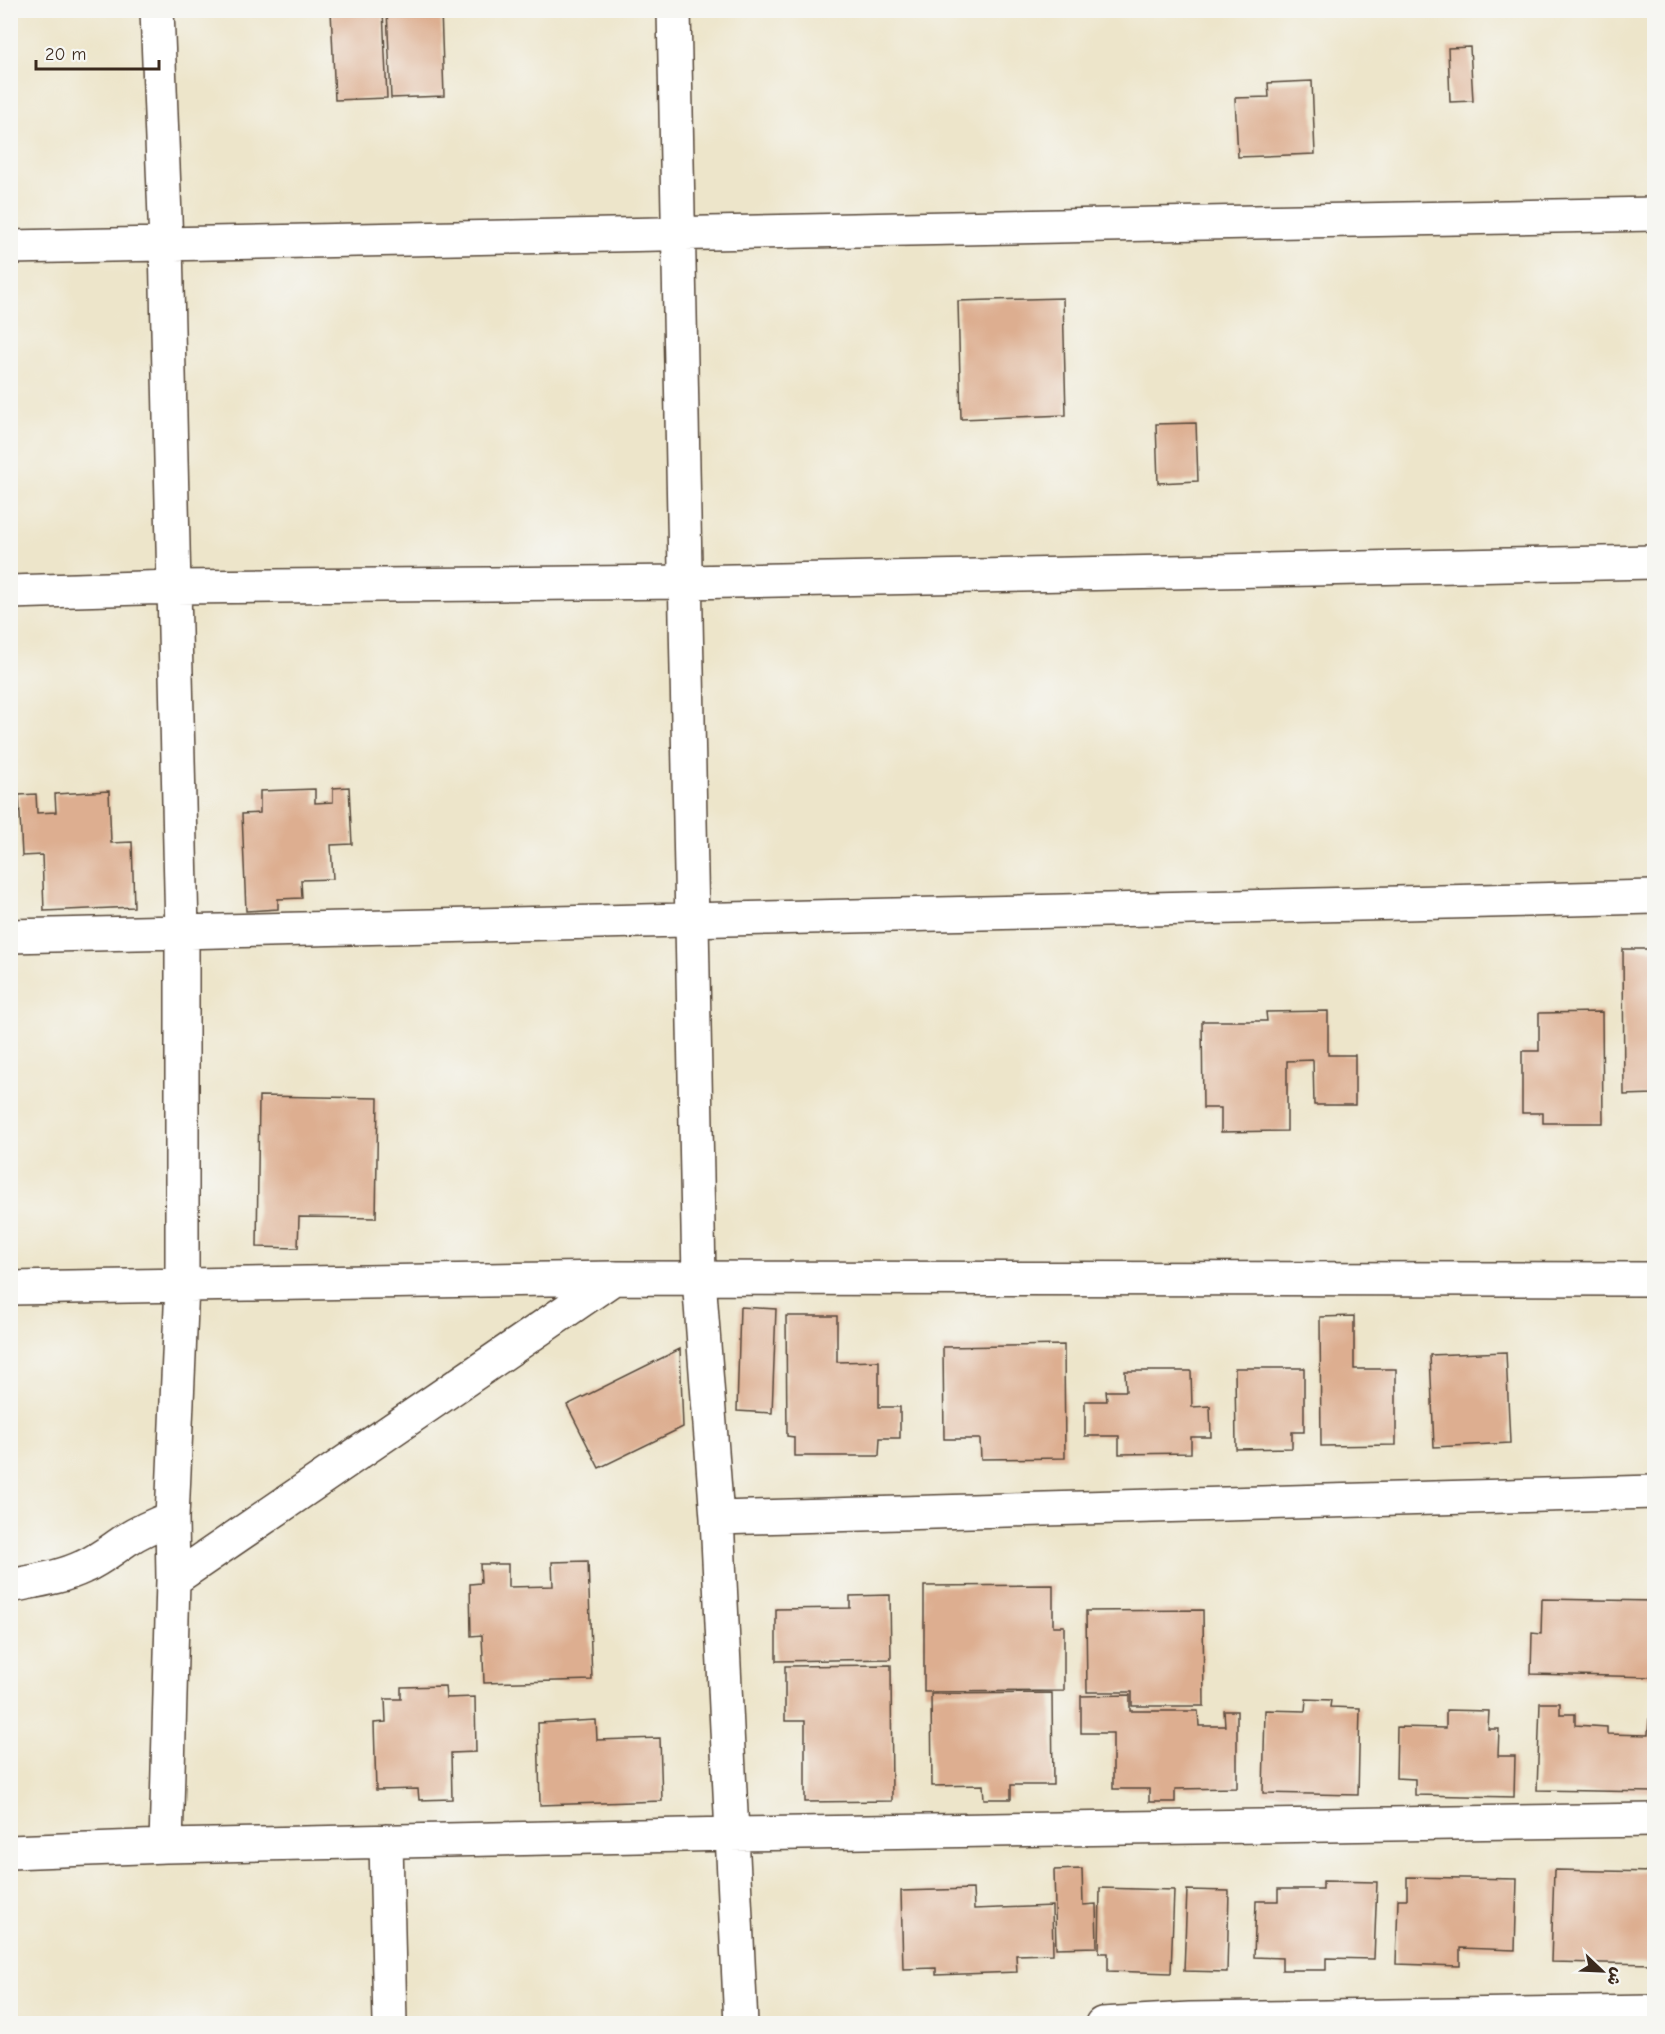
<svg xmlns="http://www.w3.org/2000/svg" width="1665" height="2034" font-family="'Comic Neue','Playpen Sans Arabic',sans-serif">
<style>
.building{fill:#ddae90}
.lines{fill:none;stroke-linecap:round;stroke-linejoin:round}
.street-casing{stroke:#564638;stroke-width:36}
.street{stroke:#fff;stroke-width:33}
</style>
<rect width="100%" height="100%" fill="#f6f6f2"/>
<filter id="ink" filterUnits="userSpaceOnUse"><feTurbulence type="fractalNoise" baseFrequency=".0167" numOctaves="2"/><feDisplacementMap in="SourceGraphic" scale="12" xChannelSelector="R" yChannelSelector="G"/><feConvolveMatrix kernelMatrix="1 2 1 2 8 2 1 2 1" color-interpolation-filters="sRGB"/></filter>
<filter id="wash" filterUnits="userSpaceOnUse"><feTurbulence type="fractalNoise" baseFrequency=".008" numOctaves="4" result="noise"/><feDisplacementMap in="SourceGraphic" scale="24" xChannelSelector="R" yChannelSelector="G"/><feGaussianBlur stdDeviation="1.35" result="paint"/><feColorMatrix in="noise" values="0 0 0 0 0 0 0 0 0 0 0 0 0 0 0 0 0 1.4 0 .05"/><feComposite in="paint" operator="in"/></filter>
<g filter="url(#wash)">
<rect width="100%" height="100%" fill="#ede5ca"/>
<g id="blocks">
<path class="building" d="M331 10H383L387 98 335 100Z
M387 10H441L444 96 391 98Z
M1470 47 1473 101 1450 102 1448 48Z
M1312 81 1315 154 1238 157 1235 98 1269 97 1268 83Z
M1063 298 1066 415 961 419 958 301Z
M1196 423 1198 481 1158 483 1156 424Z
M349 787 352 844 331 845 333 879 301 880 302 898 278 899V909L246 911 242 814 260 813V791L315 789V803L333 802V788Z
M109 791 111 843 132 842 134 907 44 911 42 855 22 856 19 795 36 794 37 813 56 812 55 794Z
M1623 949H1654V1094L1624 1095Z
M1328 1011V1055H1355V1105H1314L1313 1060 1287 1061V1131L1221 1132V1108H1203L1202 1021H1267L1266 1012Z
M1602 1012 1603 1123H1543V1113H1522V1051H1539V1013Z
M259 1096 378 1098 376 1218 299 1217 298 1248 257 1247Z
M740 1307 776 1309 772 1413 737 1411Z
M786 1316H837V1362L879 1361V1407H900V1438H880L879 1456H794V1437L787 1436Z
M1354 1316V1369H1396V1445L1321 1446 1320 1317Z
M1064 1345 1065 1458 981 1459 980 1439H944L943 1347Z
M680 1349 683 1427 599 1468 567 1405Z
M1506 1352 1510 1443 1434 1447 1430 1355Z
M1235 1368H1304V1432H1292V1448L1236 1449Z
M1125 1371H1191L1192 1407 1210 1406 1211 1437H1191V1453L1119 1454V1436H1085V1401H1107L1106 1391H1126Z
M588 1561 592 1680 484 1683 482 1635 471 1636 470 1584 481 1583 480 1564H508V1587L553 1586 552 1562Z
M1053 1585V1626H1064V1691L924 1692V1586Z
M890 1595 891 1659 776 1661V1609L850 1608V1596Z
M1542 1599 1654 1601V1677L1531 1674 1532 1633 1541 1634Z
M1203 1610 1204 1706H1132V1692H1087L1086 1611Z
M891 1665 892 1801 805 1802V1721H785V1666Z
M445 1686 446 1698 475 1697 476 1752 451 1753 452 1799 419 1800 418 1789 376 1790 374 1723 386 1722 385 1699H401V1687Z
M1052 1693 1053 1785H1011V1799H984L983 1785 932 1786 931 1694Z
M1130 1695V1711H1198L1199 1726H1225L1224 1711H1237V1788L1175 1789V1802H1149V1789H1113V1733H1081V1696Z
M1306 1699 1331 1700 1330 1707 1360 1708 1358 1795 1263 1793 1265 1710 1305 1711Z
M1540 1703H1560V1714H1575V1725L1607 1727V1734L1648 1735 1649 1719H1654V1792L1537 1790Z
M1446 1710 1489 1711 1488 1729H1499L1498 1756H1515L1514 1797 1415 1795V1779L1396 1778 1397 1727 1446 1728Z
M596 1720 597 1740 660 1738 662 1801 540 1805 538 1723Z
M1082 1869 1083 1905 1096 1904 1097 1947 1056 1948 1054 1870Z
M1554 1870 1654 1872V1964L1551 1962Z
M1407 1877 1517 1879 1515 1950 1460 1948V1966L1396 1964 1398 1899H1407Z
M1323 1881 1377 1882 1374 1959 1326 1958V1970H1282V1958L1254 1957 1256 1901H1278V1889H1323Z
M1100 1888 1174 1890 1171 1973 1108 1971V1953H1099Z
M973 1889 974 1909 1052 1906 1053 1954 1016 1955 1017 1972 936 1975V1968L903 1969 901 1891Z
M1187 1890 1229 1891 1227 1972 1184 1971Z"/>
</g>
</g>
<g filter="url(#ink)">
<use href="#blocks" fill-opacity="0" stroke="#564638" stroke-width="1.5"/>
<g class="lines">
<g class="street-casing">
<path id="street" d="M157 10 166 244 182 932V1285L172 1518 173 1580 166 1846
M674 10 699 1278 717 1518 741 2024
M10 247 1654 214
M10 592 174 587 686 582 1654 562
M10 936 1654 897
M10 1288 614 1278 1654 1279
M717 1518 1654 1492
M173 1580 614 1278
M10 1586C34 1581 60 1578 83 1567 99 1560 111 1550 126 1540 140 1531 156 1524 172 1518
M386 1841 390 2024
M10 1852 166 1846 731 1834 1654 1820
M1102 2024 1190 2019 1654 2012"/>
</g>
<use href="#street" class="street"/>
</g>
</g>
<rect width="1665" height="2034" fill="none" stroke="#f6f6f2" stroke-width="36"/>
<g transform="translate(1602 1971) rotate(113)" stroke="#f6f6f2" stroke-width="4.5" paint-order="stroke">
<path d="M0-4.5L10 22L0 15L-10 22Z" fill="#3b2a1e"/>
<text y="-9" font-size="16" font-weight="bold" text-anchor="middle" fill="#3b2a1e">ش</text>
</g>
<path d="M36 60v9h123v-9" fill="none" stroke="#3b2a1e" stroke-width="3"/>
<text x="45" y="60" font-size="18" fill="#3b2a1e" stroke="#f6f6f2" stroke-width="4.5" paint-order="stroke">20 m</text>
</svg>
